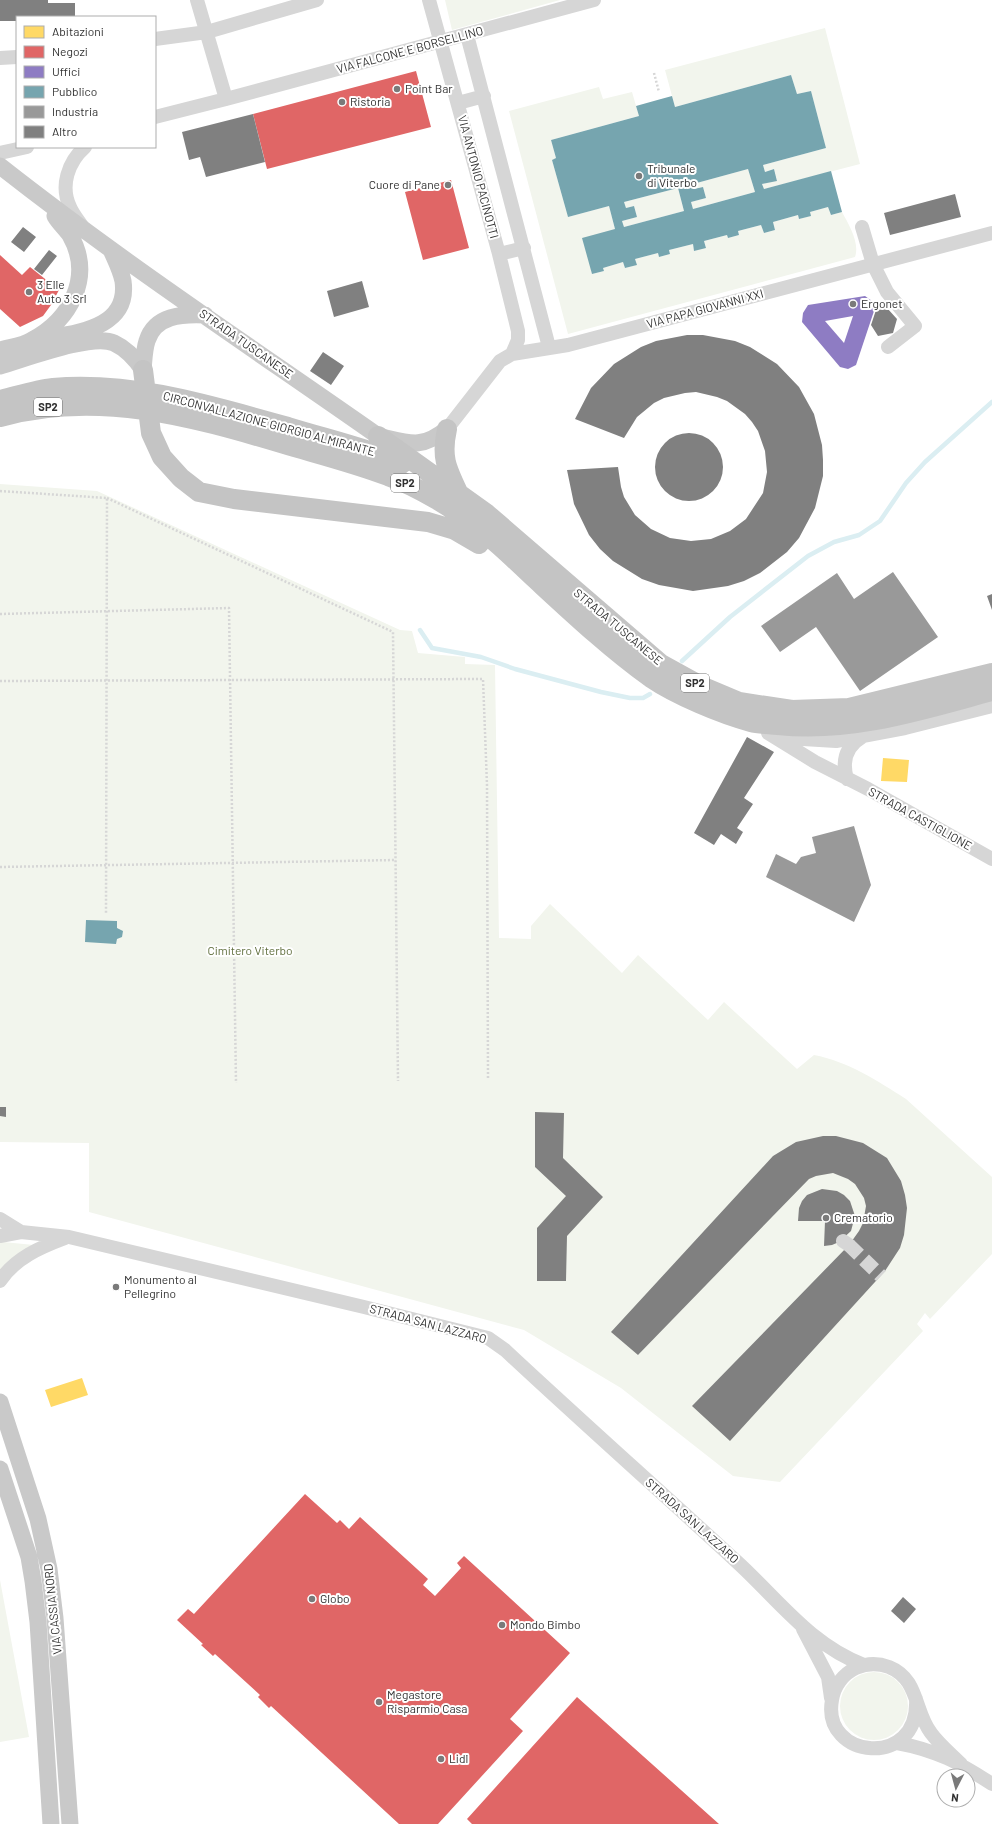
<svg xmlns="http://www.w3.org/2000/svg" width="992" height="1824" font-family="Barlow,sans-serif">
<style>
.green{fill:#f2f5ed}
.homes{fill:#ffd966}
.shops{fill:#e06666}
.offices{fill:#8e7cc3;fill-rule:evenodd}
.public{fill:#76a5af;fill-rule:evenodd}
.industry{fill:#999}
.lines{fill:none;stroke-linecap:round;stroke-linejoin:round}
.stream{stroke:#dbeef2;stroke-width:4.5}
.building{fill:#808080}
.minor-tunnel{stroke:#d6d6d6;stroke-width:14;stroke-dasharray:14 7;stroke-linecap:butt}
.path{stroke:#d6d6d6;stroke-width:2.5;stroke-dasharray:2 2;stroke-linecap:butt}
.minor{stroke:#d6d6d6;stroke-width:14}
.major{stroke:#c9c9c9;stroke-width:17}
.highway{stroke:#c4c4c4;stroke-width:20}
.poi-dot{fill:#7a7a7a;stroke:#fff;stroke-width:1.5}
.labels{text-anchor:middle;stroke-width:4;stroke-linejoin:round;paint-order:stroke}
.shield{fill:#fff;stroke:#707070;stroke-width:1}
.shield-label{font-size:11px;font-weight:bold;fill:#323232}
.street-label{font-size:12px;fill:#323232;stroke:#fff}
.poi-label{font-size:12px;fill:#323232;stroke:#fff;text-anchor:start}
.park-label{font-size:12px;fill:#616f3e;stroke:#fff}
</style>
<rect width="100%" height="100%" fill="#fff"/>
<path class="green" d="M445 0H560L452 30Z
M825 28 860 164 764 189 762 184 777 180 774 169 765 172 763 165 826 148 811 91 797 94 791 75 675 107 665 70Z
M599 87 603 99 632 92 639 116 551 140 556 158 552 160 568 217 609 206 615 229 591 271 592 274 604 271 603 268 623 262 625 268 636 265 635 259 658 253 659 257 670 254 669 250 693 244 694 251 706 247 704 241 727 235 728 238 739 235 738 231 761 225 764 233 775 230 773 222 798 215 799 219 810 216V212L828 207 831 215 842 212C849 225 860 243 855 257L568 334 509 111Z
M748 169 755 192 693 209 691 202 706 198 703 187 694 189 693 184Z
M678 188 684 211 624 227 622 221 637 217 634 206 626 208 624 202Z
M0 484 97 491 400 630 412 631 418 653 465 657V664L495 665 499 938 531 939V926L550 904 622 973 638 955 708 1020 724 1002 797 1069 814 1055C847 1061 878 1081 906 1099L992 1177V1254L930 1319 925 1313 917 1324 923 1331 780 1482 733 1476 621 1388 524 1330 89 1212V1143L0 1142Z
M0 1242H3L34 1245 0 1273Z
M0 1580 29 1737 0 1742Z
M840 1706a34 34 0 1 1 68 0a34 34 0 1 1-68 0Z"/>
<path class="homes" d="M883 758 909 760 907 782 881 781Z
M82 1378 88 1395 51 1407 45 1390Z"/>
<path class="shops" d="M416 71 431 127 267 169 253 114Z
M451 180 469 248 423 260 405 192Z
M0 255 22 275 30 267 59 290 51 305 43 316 20 327 0 309Z
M305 1494 337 1523 340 1520 349 1529 360 1517 428 1579 423 1585 435 1596 461 1568 457 1563 464 1556 570 1653 510 1719 523 1731 438 1824H399L271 1706 269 1708 258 1697 260 1695 215 1654 213 1656 201 1645 203 1644 177 1620 188 1609 194 1614Z
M577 1697 719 1824H472L467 1819Z"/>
<path class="offices" d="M865 296 872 301 875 308 856 365 848 369 840 367 802 322 803 313 808 305ZM853 316 844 343 825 321Z"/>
<path class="public" d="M791 75 797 94 811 91 826 148 763 165 765 172 774 169 777 181 762 184 764 189 831 171 842 212 831 215 828 207 810 212 811 216 799 219 798 215 773 222 775 230 764 233 761 225 738 231 739 235 728 238 727 235 704 241 706 248 694 251 693 244 669 250 670 254 659 257 658 253 635 259 637 265 625 268 623 262 603 268 604 271 592 274 582 238 615 229 609 206 568 217 552 160 556 158 551 140 639 116 636 106 661 99 672 96 675 107ZM748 169 755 192 693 209 691 202 706 198 703 187 694 189 693 184ZM678 188 684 211 624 227 622 221 637 217 634 206 626 208 624 202Z
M86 920 117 921V928L123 931 122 937 117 939 116 944 85 942Z"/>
<path class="industry" d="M893 572 938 637 860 691 816 627 780 652 761 626 837 573 854 599Z
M854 826 871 885 854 922 766 877 776 854 796 864 801 857 816 853 812 837Z"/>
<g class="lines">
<path class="stream" d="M420 630 432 648 481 657 515 669 601 692 630 698H643L650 694
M682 661 730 617 808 556 834 542 859 535 880 521 906 483 925 462 992 402"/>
</g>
<path class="building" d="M0 0H48V3H75V17H17V21H0Z
M253 114 265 162 206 177 200 157 189 160 182 132Z
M955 194 961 217 890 235 884 213Z
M23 227 36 237 24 252 11 242Z
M49 250 57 256 42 275 34 269Z
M362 281 369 307 334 317 327 291Z
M887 308 897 319 893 333 878 336 871 325 876 310Z
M687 335H703L735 341 750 347 777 364 799 387 814 414 822 445 823 460V476L815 508 799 538 787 552 760 573 744 581 728 586 693 591 659 585 642 579 613 561 600 549 589 535 574 504 567 470 618 467 621 487 624 497 635 515 651 529 670 538 691 541 711 539 730 531 746 519 763 493 767 472 765 451 758 431 752 422 745 414 727 401 717 397 696 392 685 393 664 398 654 403 637 417 624 438 575 419 591 388 614 364 641 347 656 341Z
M323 352 344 366 331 385 310 371Z
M655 467a34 34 0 1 1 68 0a34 34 0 1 1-68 0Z
M992 594V610L987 596Z
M747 737 774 752 744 798 753 804 737 828 743 832 736 844 721 834 714 845 694 833Z
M0 1107H6V1117L0 1116Z
M535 1112 564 1113 563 1158 603 1197 567 1236 566 1281H537V1228L566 1196 535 1167Z
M823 1136H836L863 1143 887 1158 901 1181 905 1195 907 1208 904 1235 900 1248 885 1271 730 1441 692 1406 849 1245 859 1231 863 1223 866 1206 864 1198 855 1184 848 1179 833 1173 816 1176 809 1179 638 1355 611 1332 773 1156 796 1142Z
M822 1189 837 1191 844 1195 850 1201 855 1216 851 1231 839 1242 832 1245 824 1246 825 1221H798L799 1208 802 1201 807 1195Z
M903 1597 916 1609 904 1623 891 1611Z"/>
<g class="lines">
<path class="minor-tunnel" d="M849 1245 881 1276"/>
<path class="path" d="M654 73 659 92
M0 491 107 498 106 913
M107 498 393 632 398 1081
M0 614 229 608 236 1083
M0 681 483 679 487 785 488 1080
M0 867 396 860"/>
<path class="minor" d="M197 0 226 99
M429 0 499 254 518 331V340L512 354
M467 35 549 347
M155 39 207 32 317 0
M0 58 17 57
M458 103 484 96
M155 117 226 99 594 0
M0 153 27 147
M82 226C78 220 73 214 70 207 60 186 68 162 85 147
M862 227 873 264 887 292 915 326 888 347
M499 254 524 248
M447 429 500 361 512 354 568 345 992 233
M768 733 815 762 868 789 992 859
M775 734 793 736 803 739 836 741 905 728 992 706
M847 779C842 762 845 747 862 737
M0 1219 21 1232
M0 1236 21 1232 69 1237 364 1307 488 1338 505 1350C581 1421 659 1490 736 1561 777 1598 810 1645 864 1665
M843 1241 849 1245
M0 1281C15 1258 41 1247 65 1238
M803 1629 828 1677 831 1698
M916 1699C920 1770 821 1759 832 1700 834 1686 843 1674 856 1668 867 1663 878 1663 889 1667 919 1679 914 1711 931 1733 939 1744 951 1754 961 1764
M897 1743C936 1750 960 1763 992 1784"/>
<path class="major" d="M0 166C122 262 251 347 378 436 409 443 421 450 447 429
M39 340C73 333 130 330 123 281 121 271 116 261 112 252
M0 350C10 347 23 346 32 340 70 320 94 277 70 235 66 229 59 223 55 216
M0 366C25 359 92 333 114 343 127 349 135 358 143 370
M143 370C144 361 144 350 147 341 155 315 182 314 205 315
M0 1402 38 1519 49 1569 55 1618 70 1824
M0 1469 29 1557 33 1581 38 1622 51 1824"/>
<path class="highway" d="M143 370 151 433 162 457 181 478 199 492 234 499 428 522 455 530 479 544
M0 400C17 396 36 390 53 388 133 381 212 406 288 427 327 439 366 448 403 463
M0 417C97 390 190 416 284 444 318 454 354 463 388 476 419 487 456 510 482 531 499 544 515 560 531 575 569 610 608 647 651 678 676 695 721 714 751 722 759 724 769 724 778 725 851 733 922 710 992 691
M447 429C441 456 446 467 458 492
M378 436 487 514 661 664 701 686 739 702 792 710 849 708 992 673"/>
</g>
<g class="poi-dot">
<circle cx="397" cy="89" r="4"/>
<circle cx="342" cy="102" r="4"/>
<circle cx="639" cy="176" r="4"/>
<circle cx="448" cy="185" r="4"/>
<circle cx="29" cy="292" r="4"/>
<circle cx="853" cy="304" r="4"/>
<circle cx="826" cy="1218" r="4"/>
<circle cx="116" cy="1287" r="4"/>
<circle cx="312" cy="1599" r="4"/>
<circle cx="502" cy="1625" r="4"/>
<circle cx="379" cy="1702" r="4"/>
<circle cx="441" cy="1759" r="4"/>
</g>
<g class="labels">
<g class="shield">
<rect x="34" y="398" width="28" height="18" rx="3"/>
<rect x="391" y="474" width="28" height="18" rx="3"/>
<rect x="681" y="674" width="28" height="18" rx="3"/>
</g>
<g class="shield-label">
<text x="48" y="411">SP2</text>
<text x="405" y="487">SP2</text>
<text x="695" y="687">SP2</text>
</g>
<g class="street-label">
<text transform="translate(410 50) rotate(-15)" y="4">VIA FALCONE E BORSELLINO</text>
<text transform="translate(478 177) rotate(75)" y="4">VIA ANTONIO PACINOTTI</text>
<text transform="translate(705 309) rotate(-15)" y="4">VIA PAPA GIOVANNI XXI</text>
<text transform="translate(246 344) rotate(35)" y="4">STRADA TUSCANESE</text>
<text transform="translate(269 424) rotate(15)" y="4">CIRCONVALLAZIONE GIORGIO ALMIRANTE</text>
<text transform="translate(618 627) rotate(40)" y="4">STRADA TUSCANESE</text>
<text transform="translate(920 819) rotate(29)" y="4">STRADA CASTIGLIONE</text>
<text transform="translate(428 1324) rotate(15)" y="4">STRADA SAN LAZZARO</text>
<text transform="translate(692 1521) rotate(42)" y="4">STRADA SAN LAZZARO</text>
<text transform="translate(53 1609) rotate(-96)" y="4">VIA CASSIA NORD</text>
</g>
<g class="poi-label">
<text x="405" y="93">Point Bar</text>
<text x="350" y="106">Ristoria</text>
<text x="647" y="173">Tribunale<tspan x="647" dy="14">di Viterbo</tspan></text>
<text x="440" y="189" text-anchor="end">Cuore di Pane</text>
<text x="37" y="289">3 Elle<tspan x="37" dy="14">Auto 3 Srl</tspan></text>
<text x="861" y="308">Ergonet</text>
<text x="834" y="1222">Crematorio</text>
<text x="124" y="1284">Monumento al<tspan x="124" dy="14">Pellegrino</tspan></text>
<text x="320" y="1603">Globo</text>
<text x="510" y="1629">Mondo Bimbo</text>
<text x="387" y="1699">Megastore<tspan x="387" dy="14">Risparmio Casa</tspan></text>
<text x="449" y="1763">Lidl</text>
</g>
<g class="park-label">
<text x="250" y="955">Cimitero Viterbo</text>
</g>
</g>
<rect x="16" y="16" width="140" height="132" fill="#ffffff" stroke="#adadad"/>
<rect x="24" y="26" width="20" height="12" fill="#ffd966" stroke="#adadad"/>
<text x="52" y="36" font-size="12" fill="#323232">Abitazioni</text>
<rect x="24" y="46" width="20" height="12" fill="#e06666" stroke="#adadad"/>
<text x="52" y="56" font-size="12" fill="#323232">Negozi</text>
<rect x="24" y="66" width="20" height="12" fill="#8e7cc3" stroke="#adadad"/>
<text x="52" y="76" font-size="12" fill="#323232">Uffici</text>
<rect x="24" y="86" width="20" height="12" fill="#76a5af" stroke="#adadad"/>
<text x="52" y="96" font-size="12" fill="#323232">Pubblico</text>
<rect x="24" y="106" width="20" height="12" fill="#999999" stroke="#adadad"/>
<text x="52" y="116" font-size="12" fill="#323232">Industria</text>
<rect x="24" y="126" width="20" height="12" fill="#808080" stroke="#adadad"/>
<text x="52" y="136" font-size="12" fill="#323232">Altro</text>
<g transform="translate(956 1788) rotate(186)"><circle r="19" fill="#ffffff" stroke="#adadad"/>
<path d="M0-3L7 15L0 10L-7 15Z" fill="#7a7a7a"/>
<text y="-6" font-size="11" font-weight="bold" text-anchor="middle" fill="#323232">N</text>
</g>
</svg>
